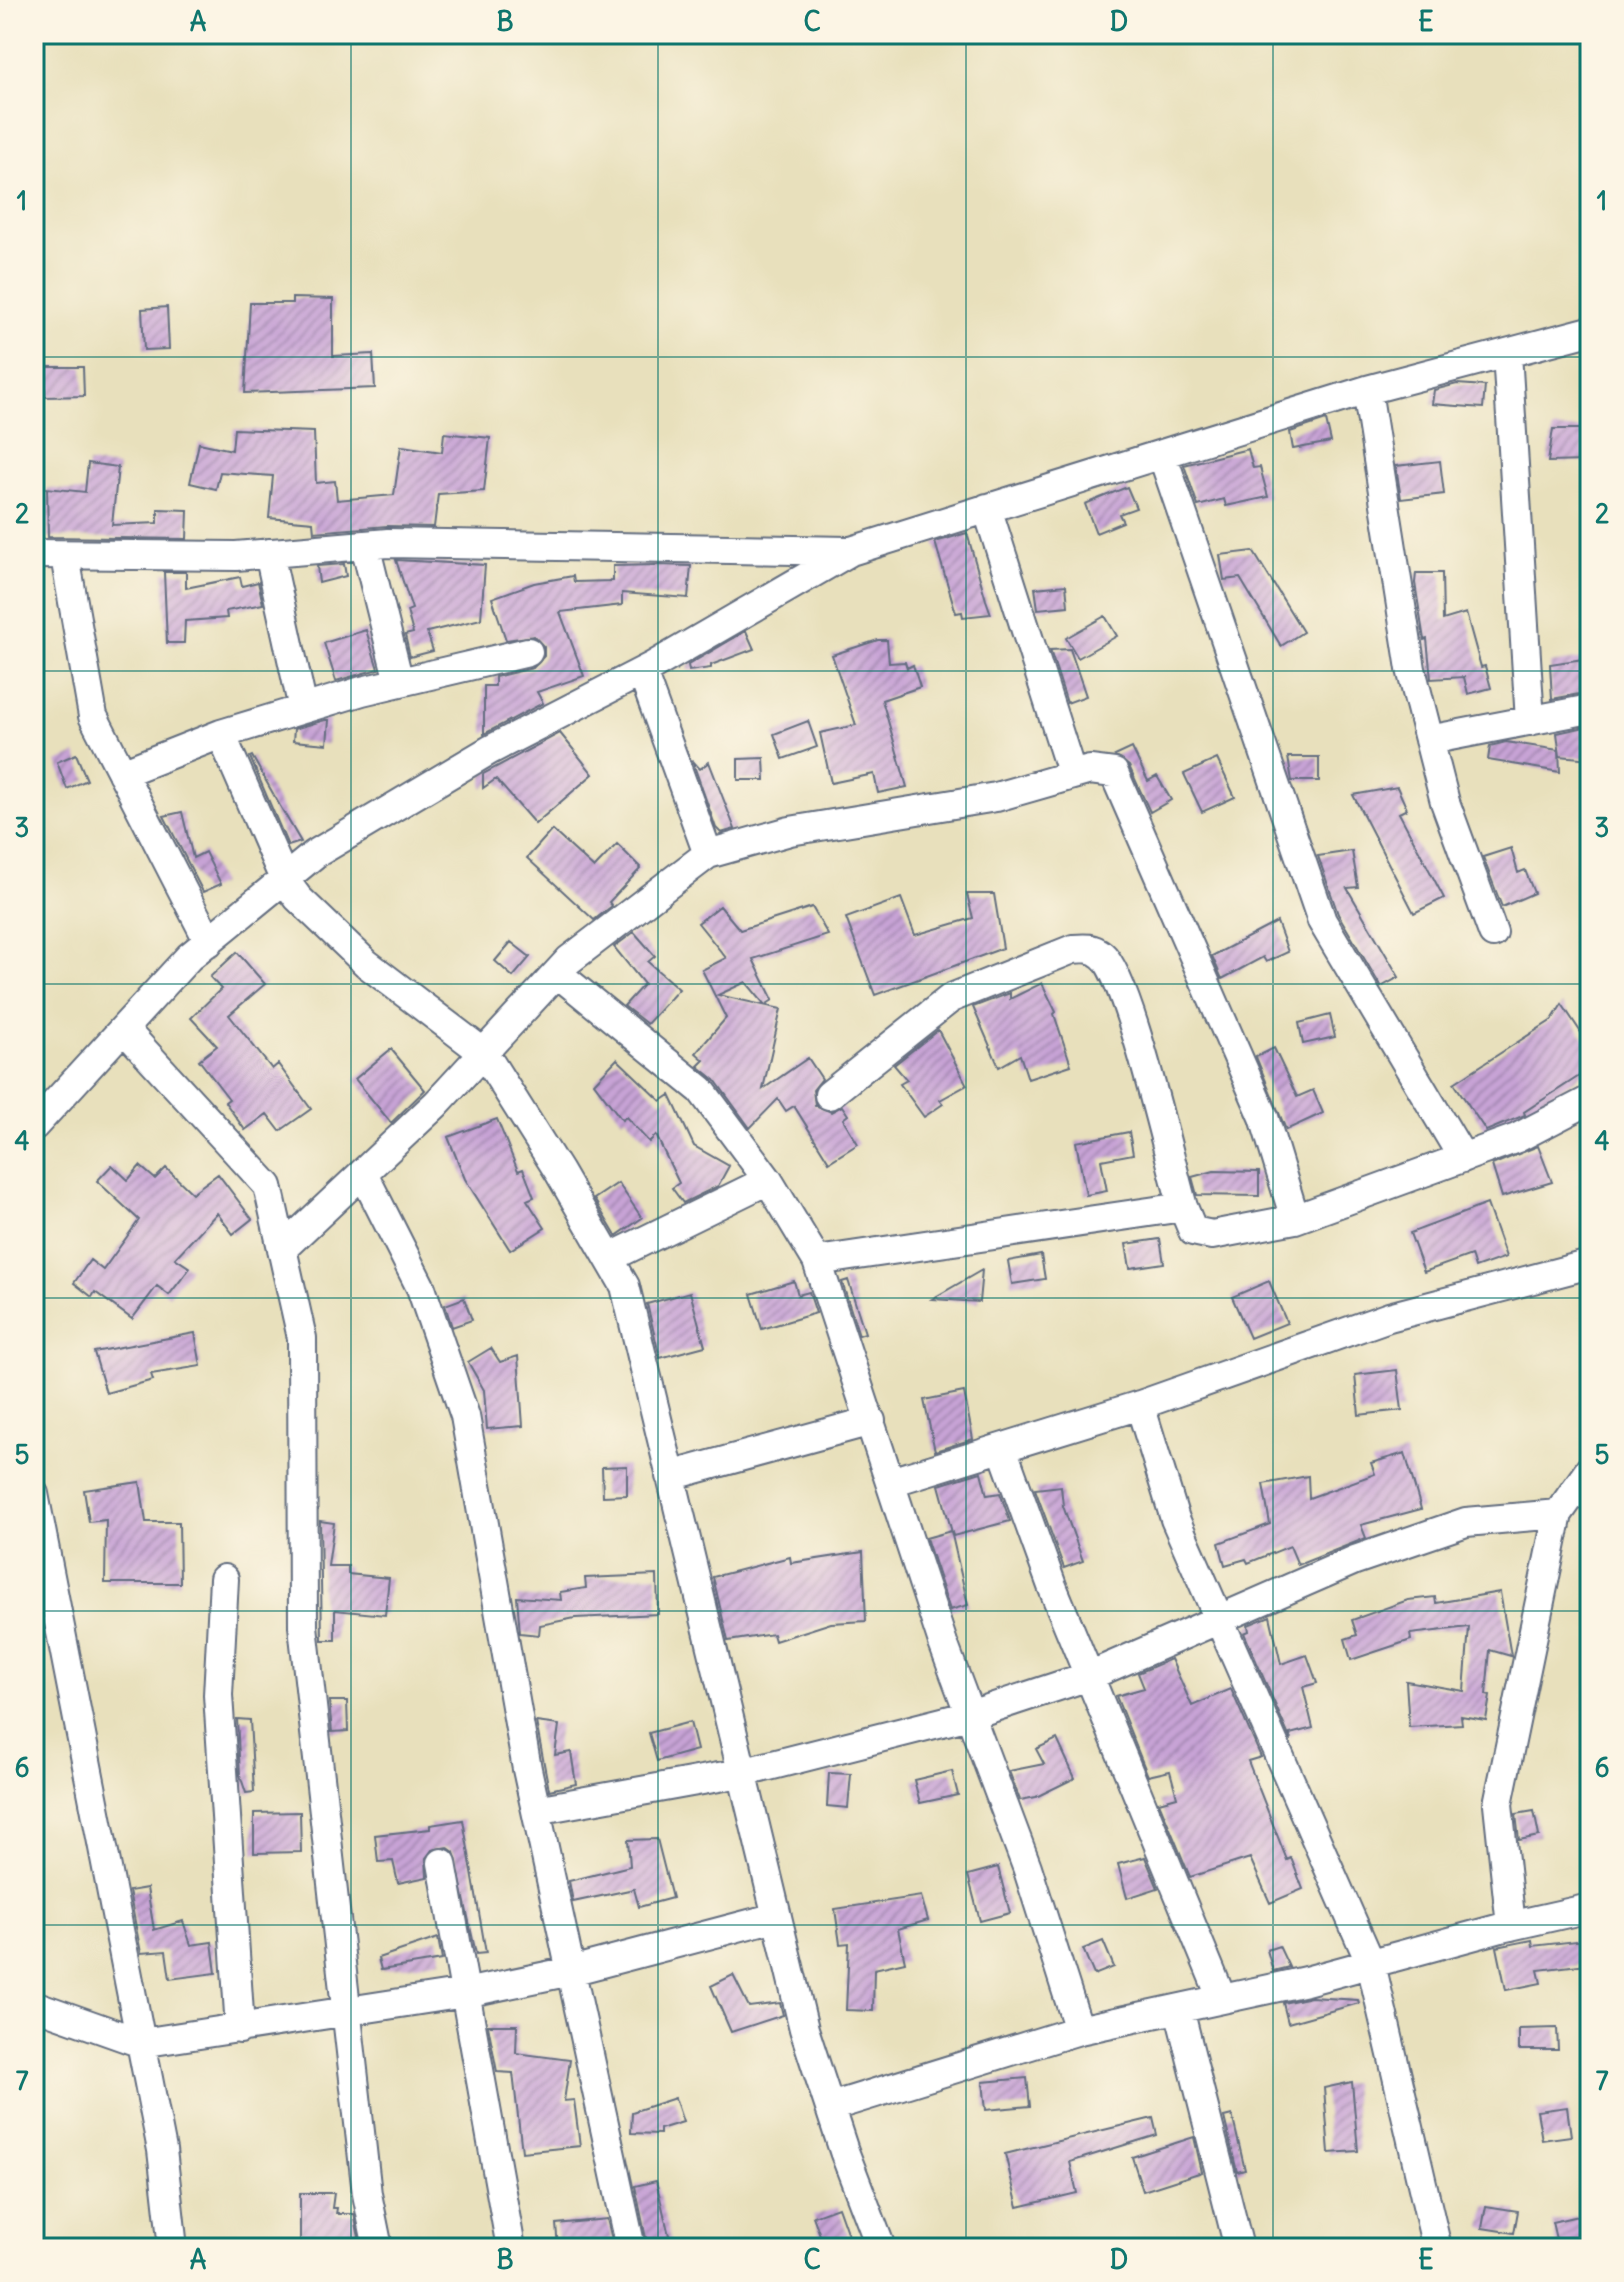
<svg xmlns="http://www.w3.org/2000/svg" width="1624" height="2282" font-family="Delius,sans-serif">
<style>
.building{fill:url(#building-hatch)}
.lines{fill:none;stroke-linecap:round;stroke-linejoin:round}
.minor-casing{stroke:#636d7f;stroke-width:32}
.minor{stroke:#fff;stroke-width:28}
.grid{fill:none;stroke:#0f766e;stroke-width:2;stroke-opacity:0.55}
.neatline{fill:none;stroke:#0f766e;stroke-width:3}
.grid-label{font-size:26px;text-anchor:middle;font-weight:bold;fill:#0f766e}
</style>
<defs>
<pattern id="building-hatch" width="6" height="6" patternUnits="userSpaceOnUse" patternTransform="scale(2)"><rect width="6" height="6" fill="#c7a3d5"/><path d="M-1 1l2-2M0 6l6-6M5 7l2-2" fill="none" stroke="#a185b0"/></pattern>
</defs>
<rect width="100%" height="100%" fill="#fcf5e5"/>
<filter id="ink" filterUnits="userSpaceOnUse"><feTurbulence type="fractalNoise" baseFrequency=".0125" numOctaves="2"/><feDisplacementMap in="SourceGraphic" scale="16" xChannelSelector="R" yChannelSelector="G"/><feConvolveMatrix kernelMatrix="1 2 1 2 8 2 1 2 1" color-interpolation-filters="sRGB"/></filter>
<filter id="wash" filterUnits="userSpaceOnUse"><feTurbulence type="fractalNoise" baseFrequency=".006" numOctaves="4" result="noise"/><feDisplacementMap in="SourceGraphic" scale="32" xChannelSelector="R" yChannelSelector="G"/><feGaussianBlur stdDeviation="1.8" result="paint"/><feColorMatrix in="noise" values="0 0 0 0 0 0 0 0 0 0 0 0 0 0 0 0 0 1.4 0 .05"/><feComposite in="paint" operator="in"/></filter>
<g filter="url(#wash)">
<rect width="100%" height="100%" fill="#e8e0bc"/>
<g id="blocks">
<path class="building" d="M292 298 333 299V356L373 354 375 388 245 393 250 303H292Z
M167 307 169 349 144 350 142 309Z
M44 367H83L84 396 45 397Z
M1457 384 1485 386 1483 408 1432 404 1434 390Z
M1326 420 1331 442 1293 449 1290 432Z
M234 429 314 432 316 483 335 481 337 500 394 495 401 446 442 452 444 433 490 438 484 491 438 494 434 527 387 526 314 532 313 522 269 518 273 476 220 472 216 489 190 483 199 443 232 450Z
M1553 429H1583L1584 461 1548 462Z
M1248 449 1253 468 1260 467 1268 497 1226 506 1224 499 1198 506 1184 465Z
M1440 461 1444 494 1401 499 1396 466Z
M88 463 118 467 112 525 158 523V509L188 510 187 539 48 537 47 488 85 492Z
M1127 487 1136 508 1119 514 1123 522 1096 533 1085 504Z
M967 533 986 600 991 614 963 617 962 612 956 613 935 542Z
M1253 551 1303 632 1281 646 1240 578 1224 580 1220 555Z
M396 560 485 565 481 619 427 632 433 651 410 657 405 635 413 633 407 611 412 609Z
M344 564 346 576 319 583 317 566Z
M657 565 691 566 688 598 622 593V605L560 612 584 676 537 692 543 703 484 734V686H495V677L533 668 544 656V647L534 636 506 640 492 598 534 583 573 576 574 582 613 581V566Z
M164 572H186V588L240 577 242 586 258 582 263 604 226 611 227 618 185 621 184 643H167Z
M1416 573H1442L1443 620 1466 613 1481 667 1485 666 1491 688 1468 694 1464 677 1431 679 1427 639 1424 640 1415 583Z
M1066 585 1068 606 1038 609 1035 588Z
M1105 616 1117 636 1078 658 1066 638Z
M366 630 378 669 336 681 324 643Z
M746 631 754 649 711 665V668L689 671 688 665Z
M878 640H887L889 663 905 662 907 668 913 665 920 687 882 700 907 787 878 793 874 774 831 783 820 733 856 725 832 655Z
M1070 649 1086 696 1067 703 1050 650Z
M1590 658V692L1552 699 1550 664Z
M325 720H329L327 744 293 741 294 729Z
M808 721 817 747 783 759 774 734Z
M1590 726V759L1560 756 1557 733Z
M560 733 593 774 535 824 496 779 483 788V774Z
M1506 742 1559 750 1560 772 1488 760 1490 746Z
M1132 748 1148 781 1157 776 1171 800 1150 812 1129 766 1115 756Z
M76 754 87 780 67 789 57 762Z
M252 756 280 806 301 842 288 846 250 757Z
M1288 757H1319V781H1292Z
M764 758 765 780H738V759Z
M1217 759 1235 797 1202 812 1184 774Z
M692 760 700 769 709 762 735 829 721 833 716 828Z
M1397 787 1407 809 1399 813 1444 898 1414 913 1353 795Z
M182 812 193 858 205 852 221 884 203 892 164 816Z
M552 830 594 868 617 844 641 868 609 902 612 906 594 920 527 858Z
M1511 848 1518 873 1525 870 1534 893 1502 907 1483 857Z
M1352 851 1358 887 1347 888 1399 977 1381 987 1338 914 1318 856Z
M967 894H994L1003 948 875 995 846 918 901 898 915 935 973 918Z
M720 906 740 930 812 907 828 935 753 959 773 1000 765 1005 746 982 718 995 781 1009 763 1089 808 1058 822 1079 813 1090 815 1105 831 1112 842 1106 848 1115 843 1119 858 1144 829 1162 794 1106 786 1111 778 1099 750 1128 715 1080 698 1066 704 1060 696 1053 726 1018 702 970 726 958 698 923Z
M1277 922 1288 952 1266 962 1263 957 1222 979 1212 956Z
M634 932 655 956 648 962 679 989 647 1024 624 1006 644 984 614 947Z
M511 942 530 957 513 977 495 961Z
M237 952 265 984 229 1015 272 1069 278 1064 311 1109 280 1131 267 1114 245 1130 225 1102 229 1099 199 1060 217 1046 191 1018 221 989 210 977Z
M1042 983 1056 1012 1054 1014 1071 1065 1028 1079 1020 1055 999 1067 973 1007 1010 993V999Z
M1562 1004 1590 1046V1069L1524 1112 1525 1115 1486 1131 1454 1083 1552 1020Z
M1330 1015 1335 1037 1303 1044 1299 1023Z
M938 1030 967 1085 940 1100 943 1104 924 1117 900 1084 907 1080 894 1065Z
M1274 1048 1297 1097 1313 1090 1323 1113 1286 1130 1256 1057Z
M391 1049 425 1090 391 1123 355 1079Z
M617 1059 661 1101 670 1095 694 1146 729 1166 718 1186 683 1203 672 1188 679 1183 656 1135 649 1142 626 1117 622 1120 594 1083Z
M497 1119 518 1171 523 1169 534 1197 527 1200 545 1228 510 1250 465 1179 448 1137Z
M1129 1132 1133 1154 1101 1160 1107 1191 1086 1195 1076 1142Z
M1538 1146 1552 1182 1502 1197 1492 1165Z
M112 1165 128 1180 140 1166 155 1179 166 1168 192 1193 218 1174 252 1219 233 1234 217 1213 175 1258 190 1268 169 1295 157 1286 132 1319 95 1292 92 1297 74 1283 90 1260 103 1270 139 1220 97 1181Z
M1214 1171 1259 1172V1196L1197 1195 1192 1177Z
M618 1183 642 1218 616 1236 594 1199Z
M1487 1204 1506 1257 1475 1268 1471 1255 1424 1272 1410 1233Z
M1160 1239 1164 1263 1130 1268 1126 1244Z
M1041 1255 1045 1279 1012 1284 1008 1261Z
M982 1270 979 1302 932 1299Z
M848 1280 865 1333 859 1335 842 1282Z
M794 1281 798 1295 809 1292 816 1313 762 1329 751 1294Z
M1269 1281 1287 1323 1250 1338 1232 1297Z
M690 1292 705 1346 660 1358 647 1304Z
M464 1298 472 1320 452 1327 445 1305Z
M195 1333 201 1366 151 1374 153 1380 106 1393 94 1352Z
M491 1348 500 1362 518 1356 523 1426 487 1429 484 1390 468 1362Z
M1397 1370 1402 1410 1359 1415 1355 1375Z
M964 1392 973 1439 935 1451 924 1400Z
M1405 1453 1421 1509 1361 1525 1366 1538 1298 1565 1290 1546 1248 1563 1246 1559 1225 1565 1219 1543 1270 1524 1263 1484 1308 1476 1309 1498 1375 1474 1371 1463Z
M627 1466V1495L603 1496 602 1467Z
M981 1472 987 1495 1000 1493 1010 1521 953 1536 939 1485Z
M140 1482 146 1522H179L180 1583H105L106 1520 89 1522 84 1490Z
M1061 1486 1063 1506 1083 1561 1064 1568 1035 1489Z
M320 1521 334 1523 328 1566H348V1574L389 1578 385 1615 335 1610V1640H322Z
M951 1531 968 1605 950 1610 926 1538Z
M863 1552 866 1621 831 1623 775 1641 773 1634 728 1641 713 1577 790 1557 791 1563Z
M657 1575 658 1614 575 1618 540 1625 539 1635 520 1633 517 1597 561 1600 560 1592 586 1588 585 1578Z
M1500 1592 1511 1656 1490 1650 1486 1695 1490 1696 1486 1720 1461 1716 1462 1724 1409 1727 1406 1681 1464 1691 1469 1627 1410 1634 1411 1640 1351 1660 1345 1639 1357 1635 1352 1620 1408 1600 1435 1597 1436 1603Z
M1270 1616 1281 1664 1307 1655 1317 1683 1303 1687 1313 1728 1290 1734 1291 1741 1244 1633 1249 1631 1248 1625Z
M1171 1659 1192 1706 1231 1689 1261 1757 1248 1761 1287 1860 1291 1858 1303 1889 1270 1903 1250 1858 1190 1877 1159 1802 1177 1797 1170 1771 1148 1776 1116 1696 1144 1688 1138 1673Z
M329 1701H347L348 1731 332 1732Z
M237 1719 250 1720 254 1792 246 1793 240 1775Z
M536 1722 559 1725 555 1755 571 1752 576 1784 549 1790Z
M690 1722 697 1750 657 1761 649 1733Z
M1057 1739 1075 1778 1036 1797 1020 1800 1009 1771 1044 1764 1036 1749Z
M952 1771 958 1795 920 1803 914 1780Z
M829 1773 851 1774 848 1808 827 1806Z
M1534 1811 1539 1836 1519 1840 1516 1814Z
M300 1812 301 1852 254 1853V1813Z
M463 1820 486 1953 476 1954 454 1852 447 1847 432 1850 426 1858 427 1877 398 1883 393 1861 378 1862 375 1835 430 1829V1825Z
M657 1839 672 1898 639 1907 634 1889 573 1902 569 1881 630 1866 628 1840Z
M1145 1857 1158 1888 1127 1898 1118 1864Z
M998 1867 1010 1913 980 1921 968 1875Z
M147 1888 154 1930 183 1921 191 1945 212 1942 216 1973 170 1979 166 1951 141 1953 129 1891Z
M921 1896 928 1920 898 1929 905 1962 874 1969 873 2011 846 2010 849 1943 840 1944 835 1909Z
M438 1938 442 1960 381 1970 378 1958Z
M1532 1940 1533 1946 1585 1940 1587 1964 1538 1970 1541 1983 1506 1990 1497 1947Z
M1103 1941 1114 1967 1094 1975 1083 1949Z
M1279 1946 1289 1967 1273 1971 1267 1950Z
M733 1975 749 2007 780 2003 783 2015 731 2032 711 1986Z
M1311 1997 1358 2000 1359 2003 1288 2023 1283 2003Z
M488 2025H517L516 2053 570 2060 564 2101 574 2100 580 2146 522 2152 513 2073 497 2072Z
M1557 2028 1558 2050H1519V2029Z
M1027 2078 1030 2106 986 2110 983 2082Z
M1352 2082 1358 2151 1329 2153 1324 2088Z
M675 2098 683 2122 660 2129V2134L631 2133 632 2112Z
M1567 2107 1571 2136 1542 2140 1537 2111Z
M1232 2115 1245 2170 1237 2172 1224 2117Z
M1153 2118 1157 2135 1070 2162 1077 2193 1018 2207 1005 2154Z
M1194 2137 1202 2172 1143 2191 1132 2157Z
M656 2181 672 2248H648L635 2186Z
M300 2193H334L332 2208H337L336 2214H354L360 2242H300Z
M1486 2206 1518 2211 1514 2233 1482 2228Z
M838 2207 848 2235 823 2243 813 2216Z
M1582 2215 1590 2248H1558L1552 2222Z
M607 2219 614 2248H558L556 2224Z"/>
</g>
</g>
<g filter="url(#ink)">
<use href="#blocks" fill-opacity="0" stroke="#636d7f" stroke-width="2"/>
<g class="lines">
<g class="minor-casing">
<path id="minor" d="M1507 353 1530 721
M1367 390 1411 669 1445 802 1493 933
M1162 454 1322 921 1463 1158
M987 508 1072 775
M365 545 399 682
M269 553 303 709
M34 554 236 556 388 543 849 551
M65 556 93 716 209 942
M642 672 708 854
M221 734 284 879 298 898 367 964 484 1053 559 1172 625 1286 804 2029 844 2151 881 2248
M1429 740 1590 709
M122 773 221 734 362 691 528 652
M557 973 701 1090 768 1180 817 1261 943 1643 1027 1867 1079 2030
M124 1029 268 1186 302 1338 303 1626 367 2194 378 2248
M829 1095 951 998 1073 949C1084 948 1092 947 1102 955 1129 977 1170 1163 1183 1207L1193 1231 1212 1235 1295 1219 1517 1138 1590 1100
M34 1126 189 957 315 854 490 750 651 667 851 551 1367 390 1590 331
M363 1173 421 1288 465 1416 527 1769 631 2248
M282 1249 436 1104 569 960 708 854 790 831 996 797 1090 770 1114 773 1264 1117 1295 1219
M609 1258 768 1180
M817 1261 1183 1207
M1140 1405 1175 1519 1371 1964 1437 2248
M1002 1448 1052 1586 1222 1999
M670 1476 871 1421
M891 1482 1140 1405 1389 1317 1590 1264
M34 1494 162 2150 173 2248
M224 1579 218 1695 240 2029
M536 1810 741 1773 970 1715 1089 1676 1355 1560 1466 1522 1558 1514
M442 1863 511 2248
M1511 1926 1498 1804 1558 1514 1590 1469
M34 2005 141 2043 465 1993 571 1971 776 1917
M1179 2009 1239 2248
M830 2107 1079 2030 1306 1981 1501 1928 1590 1908"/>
</g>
<use href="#minor" class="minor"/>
</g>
</g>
<path class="grid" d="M351 34V2248M658 34V2248M966 34V2248M1273 34V2248M34 357H1590M34 671H1590M34 984H1590M34 1298H1590M34 1611H1590M34 1925H1590"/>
<rect width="1624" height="2282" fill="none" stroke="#fcf5e5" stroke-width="88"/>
<rect x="44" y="44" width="1536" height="2194" class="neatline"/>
<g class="grid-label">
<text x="198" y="31">A</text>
<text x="505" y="31">B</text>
<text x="812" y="31">C</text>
<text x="1119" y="31">D</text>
<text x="1426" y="31">E</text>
<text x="22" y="210">1</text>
<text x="1602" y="210">1</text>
<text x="22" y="523">2</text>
<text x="1602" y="523">2</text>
<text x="22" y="837">3</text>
<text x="1602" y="837">3</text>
<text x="22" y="1150">4</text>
<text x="1602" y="1150">4</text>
<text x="22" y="1464">5</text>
<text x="1602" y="1464">5</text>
<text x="22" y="1777">6</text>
<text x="1602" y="1777">6</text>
<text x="22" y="2090">7</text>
<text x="1602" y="2090">7</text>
<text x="198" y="2269">A</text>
<text x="505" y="2269">B</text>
<text x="812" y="2269">C</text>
<text x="1119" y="2269">D</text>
<text x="1426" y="2269">E</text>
</g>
</svg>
